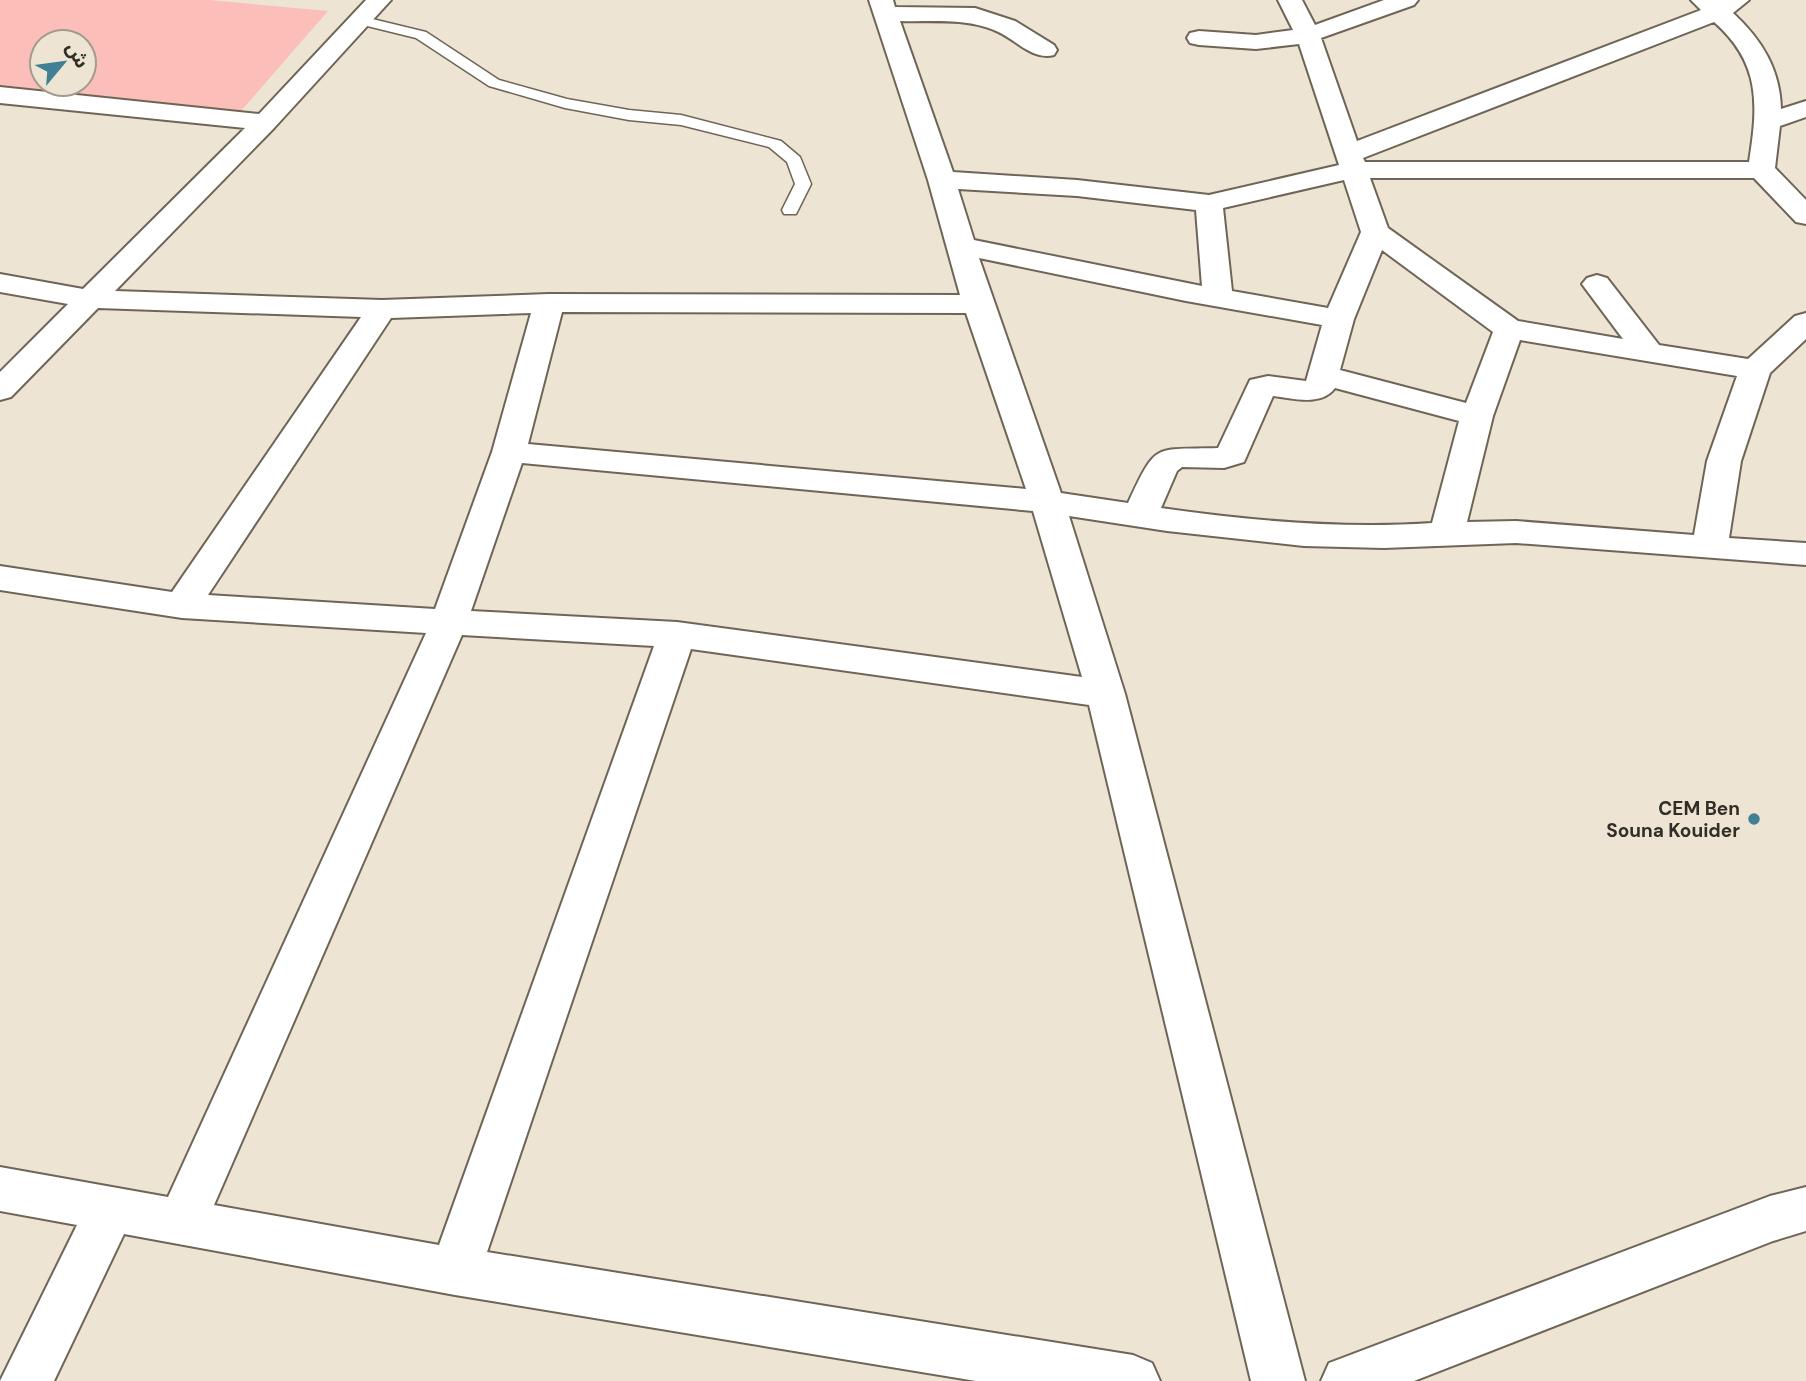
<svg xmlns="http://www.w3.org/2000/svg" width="1806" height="1381" font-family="'DM Sans','Noto Sans Arabic',sans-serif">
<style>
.green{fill:#fbbeb8;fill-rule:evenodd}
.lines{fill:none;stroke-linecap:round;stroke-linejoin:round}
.service-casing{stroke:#6e6556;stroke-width:3}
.minor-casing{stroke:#6e6556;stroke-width:4}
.service{fill:#fff;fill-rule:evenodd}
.minor{fill:#fff;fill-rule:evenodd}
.poi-dot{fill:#407f94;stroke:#eee4d3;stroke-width:2.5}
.labels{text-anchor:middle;stroke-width:6;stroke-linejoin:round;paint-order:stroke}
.poi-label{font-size:19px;font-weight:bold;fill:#312e27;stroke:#eee4d3;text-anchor:end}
</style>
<rect width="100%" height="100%" fill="#eee4d3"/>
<path class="green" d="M0 0H209L328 11 240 112 0 87ZM42 42H84V84H42Z"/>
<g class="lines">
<g class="service-casing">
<path id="service" d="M360 16 426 32 499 80 567 99 629 110 681 115 781 141 800 157 811 184 796 214H784L782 210 795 184 787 162 769 147 681 125 629 120 565 108 489 86 416 38 355 23 353 20Z"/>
</g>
<g class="minor-casing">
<path id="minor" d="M366 0H391L274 128 115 291 382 300 549 294 960 295 928 180 869 0H893L895 7 975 8 1015 21 1054 45 1057 50 1054 55C1031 61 1014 37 994 30 964 18 932 22 900 21L953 172 1077 180 1209 195 1339 165 1299 44 1256 49 1199 45 1190 43 1187 38 1190 33 1199 31 1256 35 1293 30 1278 0H1302L1315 25 1384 0H1418L1414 5 1321 38 1357 141 1701 10 1691 0H1749L1733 13C1762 40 1780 69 1781 109L1806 101V117L1780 126 1775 168 1806 200V224L1796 222 1754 178H1370L1388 228 1518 321 1623 339 1582 284 1587 278 1597 275 1607 278 1659 345 1748 359 1795 316 1806 313V339L1770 373 1741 461 1729 538 1806 543V565L1516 543 1384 548 1304 546 1167 531 1069 516 1125 694 1305 1381H1251L1089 705 691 649 487 1252 1133 1355 1152 1363 1160 1381H976L455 1295 124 1234 54 1381H0L77 1225 0 1211V1167L168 1197 426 633 182 618 0 590V566L172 592 361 317 98 308 11 397 0 400V372L68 304 0 292V274L83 289 245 128 0 103V87L259 114ZM1714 22C1761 63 1758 105 1749 162H1365L1363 158ZM1344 180 1361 232 1328 308 1232 291 1223 208ZM958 189 1077 196 1196 210 1202 286 974 240ZM1382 250 1493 332 1466 403 1340 370 1354 319ZM979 258 1186 301 1322 325 1306 381 1268 376 1250 380 1218 448C1153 450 1157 441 1128 503L1061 493ZM562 312 966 313 1026 489 528 444ZM531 313 492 452 435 609 208 595 391 318ZM1520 340 1737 376 1707 461 1694 535 1516 521 1467 522 1493 416ZM1335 388 1459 421 1432 523C1342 529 1251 521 1161 508L1177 471 1182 467 1224 468 1244 462 1273 396C1292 398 1321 407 1335 388ZM522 463 1033 511 1082 677 677 622 471 611ZM462 635 654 646 439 1245 214 1205Z
M1806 1187V1231L1773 1241 1414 1381H1321L1329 1363 1770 1196Z"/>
</g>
<use href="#service" class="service"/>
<use href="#minor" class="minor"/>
</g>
<circle class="poi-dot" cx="1754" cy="819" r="7"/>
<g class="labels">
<g class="poi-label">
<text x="1740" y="815">CEM Ben<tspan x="1740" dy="22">Souna Kouider</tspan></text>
</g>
</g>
<g transform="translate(63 63) rotate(61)"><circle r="33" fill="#eee4d3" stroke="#a29b8e" stroke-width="2"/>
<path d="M0-5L12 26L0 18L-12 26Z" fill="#407f94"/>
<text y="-10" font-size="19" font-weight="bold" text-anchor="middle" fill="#312e27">ش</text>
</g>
</svg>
